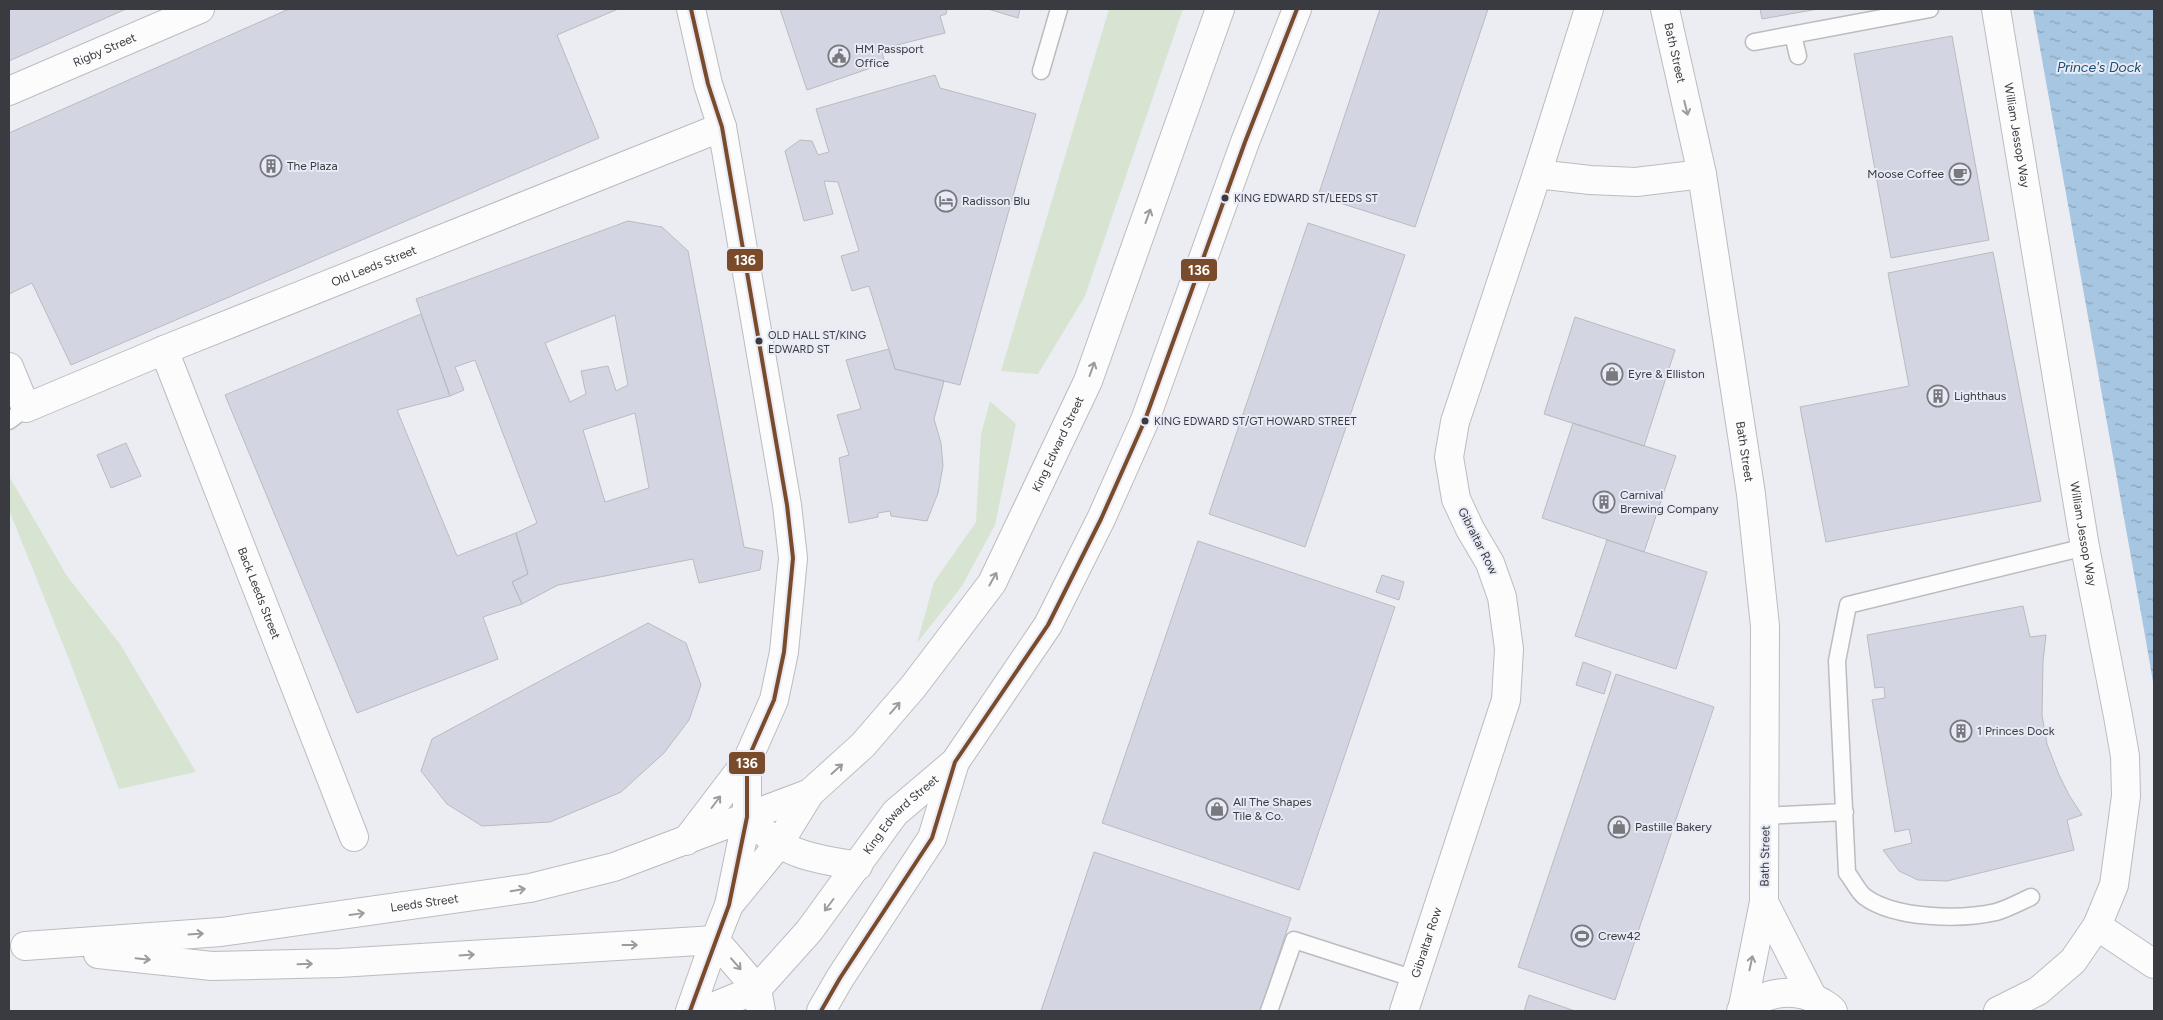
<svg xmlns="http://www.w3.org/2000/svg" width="2163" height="1020" font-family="Figtree,sans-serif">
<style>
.green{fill:#d7e4d2}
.water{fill:url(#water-ripples)}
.building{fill:#d3d6e2;stroke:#babbbf;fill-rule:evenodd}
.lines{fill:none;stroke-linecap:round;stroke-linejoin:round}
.lane-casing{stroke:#bbbcc0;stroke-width:19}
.street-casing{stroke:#bbbcc0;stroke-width:30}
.primary-casing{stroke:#bbbcc0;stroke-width:30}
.highway-casing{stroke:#bbbcc0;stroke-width:30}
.lane{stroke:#fcfcfd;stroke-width:16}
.street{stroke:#fcfcfd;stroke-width:28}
.primary{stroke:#fcfcfd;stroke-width:28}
.highway{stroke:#fcfcfd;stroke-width:28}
.bus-1-casing{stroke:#e8ebf6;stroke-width:8}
.bus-1{stroke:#7a4b2a;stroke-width:4}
.oneway{stroke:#9b9c9e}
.bus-dot{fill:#3a3b40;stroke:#e8ebf6;stroke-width:2}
.labels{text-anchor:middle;stroke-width:4;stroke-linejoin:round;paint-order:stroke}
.bus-label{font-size:11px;fill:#3a3b40;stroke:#e8ebf6;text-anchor:start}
.poi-label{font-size:12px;fill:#3a3b40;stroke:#e8ebf6;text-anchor:start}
.street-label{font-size:12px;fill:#3a3b40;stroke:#e8ebf6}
.water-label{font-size:14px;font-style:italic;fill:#184e72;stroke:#e8ebf6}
.line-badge{stroke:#e8ebf6;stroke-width:2}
.badge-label{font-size:14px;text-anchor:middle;font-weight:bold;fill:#fff}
</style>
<defs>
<pattern id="water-ripples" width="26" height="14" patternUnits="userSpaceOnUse" patternTransform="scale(1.25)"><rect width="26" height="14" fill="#a6c6e1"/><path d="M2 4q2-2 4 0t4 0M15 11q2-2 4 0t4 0" fill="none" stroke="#88a2b8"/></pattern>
</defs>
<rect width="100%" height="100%" fill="#ecedf2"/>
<path class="green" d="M1109 9H1183L1085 296 1038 374 1001 371Z
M990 401 1016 424 995 525 962 586 917 643 934 582 976 522 981 434Z
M9 476 67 576 120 644 196 772 119 789 70 662 9 510Z"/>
<path class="water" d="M2033 9H2154V688L2146 641Z"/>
<path class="building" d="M9 9H126L9 61Z
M289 9H618L557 35 599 138 71 365 32 283 9 294V133Z
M780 9H947L946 14 940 16 945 33 881 49 885 63 807 90Z
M988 9H1020L1018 18Z
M1380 9H1488L1415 227 1318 196Z
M1760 9H1818L1762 19Z
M1952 36 1989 240 1891 258 1854 54Z
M935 75 940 88 1036 114 960 385 895 369 869 286 852 291 841 256 859 251 838 182 824 181 833 214 804 221 785 151 800 140 812 141 818 155 829 152 816 109Z
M628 221 662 227 688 251 744 547 763 551 760 570 699 583 693 559 558 585 522 604 512 582 528 574 516 533 537 523 475 360 455 367 464 390 450 396 416 299ZM615 315 628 385 616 391 608 366 581 371 586 394 570 402 545 343ZM635 413 649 488 605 502 583 430Z
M1308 223 1405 255 1305 547 1209 514Z
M1993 252 2041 501 1826 542 1800 407 1909 386 1888 273Z
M421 314 450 396 397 410 457 556 516 533 528 574 512 582 522 604 483 617 498 659 357 713 225 395Z
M1575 317 1675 350 1644 446 1544 414Z
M889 349 895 369 944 381 934 419 941 443 943 466 938 493 927 521 891 516 890 511 878 513V517L849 523 839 458 849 455 837 415 861 409 846 360Z
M1573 423 1676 456 1644 552 1542 518Z
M126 443 141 476 111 488 97 455Z
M1607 540 1707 572 1676 669 1575 636Z
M1198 541 1395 607 1299 890 1102 823Z
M1382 575 1404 582 1399 600 1376 592Z
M2023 606 2030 637 2046 635 2043 661 2042 715 2047 744 2059 775 2069 795 2082 815 2067 820 2074 850 1947 881 1918 880 1899 871 1883 850 1912 843 1909 829 1895 832 1872 700 1885 698 1884 687 1875 688 1867 635Z
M648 623 686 643 701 685 689 720 664 753 621 792 550 822 482 826 447 804 421 771 432 739Z
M1583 662 1611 672 1604 694 1576 685Z
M1616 674 1714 707 1615 1000 1518 967Z
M1094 852 1291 918 1260 1011H1041Z
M1529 995 1575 1011H1524Z"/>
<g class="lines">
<g class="lane-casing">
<path id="lane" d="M1793 35 1798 56
M1754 42 1930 9
M1041 71 1059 9
M9 421 26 408
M1765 816 1845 812
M2031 897C2020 902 2007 909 1996 912 1961 920 1895 919 1865 897 1858 892 1853 880 1847 873L1837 661 1848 605 2085 547
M1269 1011 1294 940 1415 979"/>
</g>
<g class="street-casing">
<g id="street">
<path id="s1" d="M1996 9 2085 547 2118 716 2125 756 2126 796 2114 885 2097 926 2073 961 2038 991 1998 1011"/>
<path id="s2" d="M9 91 200 9"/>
<path d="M1537 174 1589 9"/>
<path id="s3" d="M164 350 354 837"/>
<path id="s4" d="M9 367 26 408 164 350 722 127"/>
<path d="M2097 926 2154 964"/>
<path id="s5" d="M1404 1011 1506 700 1509 649 1502 597 1490 563 1470 529 1456 499 1449 457 1455 422 1537 174 1590 180 1636 182 1702 174"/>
</g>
</g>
<g class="primary-casing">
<g id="primary">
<path id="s6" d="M1665 9 1702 174 1751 494 1765 626 1764 902 1742 1011"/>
<path d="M747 761V817"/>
<path d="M686 841 747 761 774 700 784 652 793 558 787 505 722 127 708 84 691 9"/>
<path d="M1764 902 1812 996"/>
<path d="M1741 1011C1764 992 1794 986 1821 1002 1826 1005 1830 1007 1833 1011"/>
</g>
</g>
<g class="highway-casing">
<g id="highway">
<path d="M765 833C791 857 825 860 858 866"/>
<path id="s7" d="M729 905 778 845 810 793 863 745 913 687 992 583 1088 381 1220 9"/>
<path d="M715 940 757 989 761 1011"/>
<path id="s8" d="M25 946 221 932 530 888 614 867 810 793"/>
<path d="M98 954 212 966 339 963 715 940"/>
<path d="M690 1011 715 940 729 905 747 817"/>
<path id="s9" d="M703 1011 757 989 809 931 895 813 955 762 1048 625 1101 519 1145 420 1245 142 1297 9"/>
<path d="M821 1011 840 978 932 838 955 762"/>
</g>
</g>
<use href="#lane" class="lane"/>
<use href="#street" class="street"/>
<use href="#primary" class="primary"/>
<use href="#highway" class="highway"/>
<g class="bus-1-casing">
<path id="bus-1" d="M690 1011 729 905 747 817V761L774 700 784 652 793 558 787 505 722 127 708 84 691 9
M821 1011 840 978 932 838 955 762 1048 625 1101 519 1145 420 1245 142 1297 9"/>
</g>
<use href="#bus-1" class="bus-1"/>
</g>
<defs><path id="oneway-shaft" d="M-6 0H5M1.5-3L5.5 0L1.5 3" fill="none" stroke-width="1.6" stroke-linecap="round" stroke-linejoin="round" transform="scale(1.25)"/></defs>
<g class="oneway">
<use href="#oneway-shaft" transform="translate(1686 108) rotate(76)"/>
<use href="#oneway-shaft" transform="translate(1148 216) rotate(-70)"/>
<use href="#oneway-shaft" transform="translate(1092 369) rotate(-70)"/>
<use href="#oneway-shaft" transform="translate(993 579) rotate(-61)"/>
<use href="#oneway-shaft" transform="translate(895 708) rotate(-49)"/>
<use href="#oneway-shaft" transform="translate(837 769) rotate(-42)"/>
<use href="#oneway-shaft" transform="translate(716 802) rotate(-53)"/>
<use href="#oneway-shaft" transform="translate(518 890) rotate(-9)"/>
<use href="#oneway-shaft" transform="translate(829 905) rotate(127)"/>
<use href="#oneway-shaft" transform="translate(357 914) rotate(-8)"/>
<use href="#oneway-shaft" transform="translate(196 934) rotate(-4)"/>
<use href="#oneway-shaft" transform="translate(630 945)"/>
<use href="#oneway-shaft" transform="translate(467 955) rotate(-4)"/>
<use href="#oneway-shaft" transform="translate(143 959) rotate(6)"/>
<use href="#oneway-shaft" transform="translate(1751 963) rotate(-78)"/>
<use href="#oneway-shaft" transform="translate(305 964) rotate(-2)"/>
<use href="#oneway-shaft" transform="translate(736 964) rotate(49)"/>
</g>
<defs>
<g id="civic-ring" transform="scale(1.125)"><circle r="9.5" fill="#e8ebf6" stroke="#78797e" stroke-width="1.5"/><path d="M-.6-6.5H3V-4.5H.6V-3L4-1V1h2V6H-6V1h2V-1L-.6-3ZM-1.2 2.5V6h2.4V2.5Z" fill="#78797e"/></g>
<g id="building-ring" transform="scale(1.125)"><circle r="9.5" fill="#e8ebf6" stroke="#78797e" stroke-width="1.5"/><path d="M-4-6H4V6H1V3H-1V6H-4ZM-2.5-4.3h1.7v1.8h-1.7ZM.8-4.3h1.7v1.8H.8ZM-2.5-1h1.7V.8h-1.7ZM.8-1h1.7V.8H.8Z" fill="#78797e"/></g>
<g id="cafe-ring" transform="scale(1.125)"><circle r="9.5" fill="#e8ebf6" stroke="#78797e" stroke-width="1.5"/><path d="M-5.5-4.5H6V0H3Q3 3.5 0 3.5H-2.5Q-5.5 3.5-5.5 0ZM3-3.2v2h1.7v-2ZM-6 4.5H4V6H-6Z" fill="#78797e"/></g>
<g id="hotel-ring" transform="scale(1.125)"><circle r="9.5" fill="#e8ebf6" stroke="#78797e" stroke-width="1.5"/><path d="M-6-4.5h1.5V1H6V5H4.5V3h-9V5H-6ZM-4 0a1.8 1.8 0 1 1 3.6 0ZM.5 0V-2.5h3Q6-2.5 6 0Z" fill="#78797e"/></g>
<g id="shop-ring" transform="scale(1.125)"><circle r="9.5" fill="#e8ebf6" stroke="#78797e" stroke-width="1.5"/><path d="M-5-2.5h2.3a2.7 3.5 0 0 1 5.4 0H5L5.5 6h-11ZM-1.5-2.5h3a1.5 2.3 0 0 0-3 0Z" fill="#78797e"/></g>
<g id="stadium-ring" transform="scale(1.125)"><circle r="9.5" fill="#e8ebf6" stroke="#78797e" stroke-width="1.5"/><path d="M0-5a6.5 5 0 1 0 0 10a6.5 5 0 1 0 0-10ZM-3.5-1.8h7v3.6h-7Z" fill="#78797e"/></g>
</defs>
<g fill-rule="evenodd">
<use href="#civic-ring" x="839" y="56"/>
<use href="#building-ring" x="271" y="166"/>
<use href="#cafe-ring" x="1960" y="174"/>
<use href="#hotel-ring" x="946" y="201"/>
<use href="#shop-ring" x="1612" y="374"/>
<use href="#building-ring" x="1938" y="396"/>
<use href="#building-ring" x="1604" y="502"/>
<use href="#building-ring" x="1961" y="731"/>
<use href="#shop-ring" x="1217" y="809"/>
<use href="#shop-ring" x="1619" y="827"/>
<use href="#stadium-ring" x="1582" y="936"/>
</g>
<g class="bus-dot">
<circle cx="1225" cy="198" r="4.5"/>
<circle cx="759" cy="341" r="4.5"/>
<circle cx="1145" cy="421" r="4.5"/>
</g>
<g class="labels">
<g class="bus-label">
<text x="1234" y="202">KING EDWARD ST/LEEDS ST</text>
<text x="768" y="339">OLD HALL ST/KING<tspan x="768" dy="14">EDWARD ST</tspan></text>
<text x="1154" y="425">KING EDWARD ST/GT HOWARD STREET</text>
</g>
<g class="poi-label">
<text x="855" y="53">HM Passport<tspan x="855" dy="14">Office</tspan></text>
<text x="287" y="170">The Plaza</text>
<text x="1944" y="178" text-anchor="end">Moose Coffee</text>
<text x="962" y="205">Radisson Blu</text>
<text x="1628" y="378">Eyre &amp; Elliston</text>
<text x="1954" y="400">Lighthaus</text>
<text x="1620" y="499">Carnival<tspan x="1620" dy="14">Brewing Company</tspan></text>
<text x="1977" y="735">1 Princes Dock</text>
<text x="1233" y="806">All The Shapes<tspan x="1233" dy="14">Tile &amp; Co.</tspan></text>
<text x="1635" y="831">Pastille Bakery</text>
<text x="1598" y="940">Crew42</text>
</g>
<g class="street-label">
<text dy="4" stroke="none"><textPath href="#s2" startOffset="104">Rigby Street</textPath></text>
<text dy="4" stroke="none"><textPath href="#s6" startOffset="45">Bath Street</textPath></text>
<text dy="4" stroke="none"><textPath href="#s1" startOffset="128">William Jessop Way</textPath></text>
<text dy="4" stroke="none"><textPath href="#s4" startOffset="420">Old Leeds Street</textPath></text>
<text dy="4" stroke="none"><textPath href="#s7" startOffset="571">King Edward Street</textPath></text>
<text dy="4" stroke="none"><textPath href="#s6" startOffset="450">Bath Street</textPath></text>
<text dy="4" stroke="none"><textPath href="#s1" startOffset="532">William Jessop Way</textPath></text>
<text transform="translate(1478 541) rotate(63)" y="4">Gibraltar Row</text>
<text dy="4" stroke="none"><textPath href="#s3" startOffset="261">Back Leeds Street</textPath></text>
<text dy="4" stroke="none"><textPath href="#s9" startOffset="285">King Edward Street</textPath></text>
<text transform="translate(1765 856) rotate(-89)" y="4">Bath Street</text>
<text dy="4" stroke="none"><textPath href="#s8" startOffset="402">Leeds Street</textPath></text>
<text dy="4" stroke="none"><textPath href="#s5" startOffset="72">Gibraltar Row</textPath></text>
</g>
<g class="water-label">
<text x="2099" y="72">Prince's Dock</text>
</g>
</g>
<g class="line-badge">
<rect x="726" y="248" width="38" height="24" rx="5" fill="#7a4b2a"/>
<rect x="1180" y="258" width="38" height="24" rx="5" fill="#7a4b2a"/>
<rect x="728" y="751" width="38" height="24" rx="5" fill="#7a4b2a"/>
</g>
<g class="badge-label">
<text x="745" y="265">136</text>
<text x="1199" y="275">136</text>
<text x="747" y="768">136</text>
</g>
<rect width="2163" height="1020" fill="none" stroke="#3a3b40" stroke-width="20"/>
</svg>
